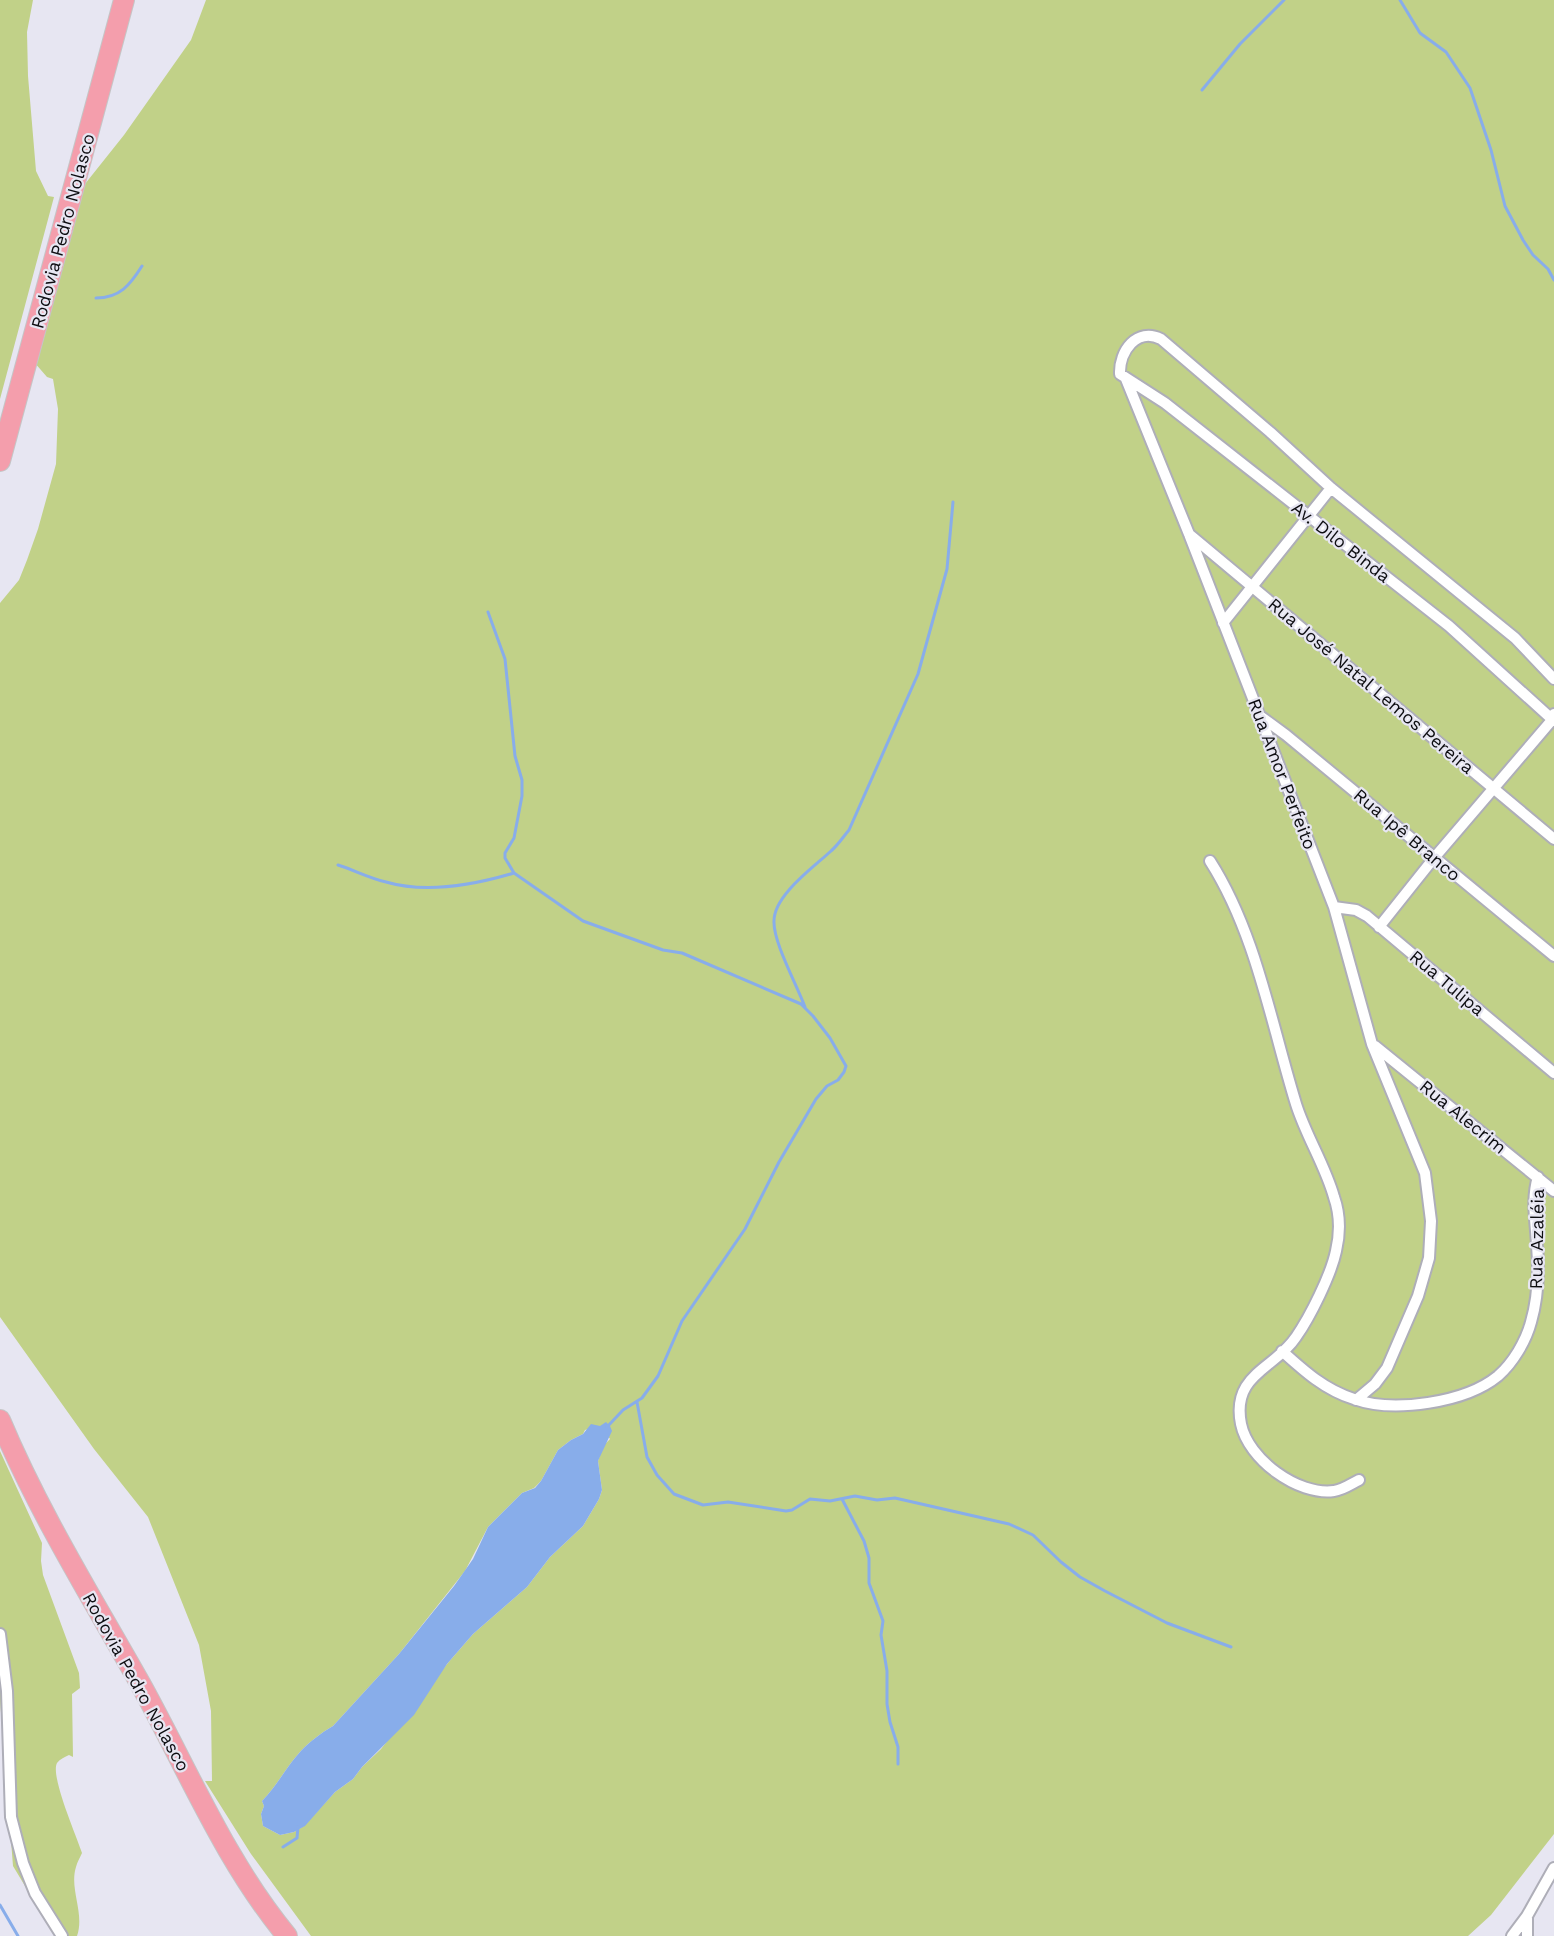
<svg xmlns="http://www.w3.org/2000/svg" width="1554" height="1936" font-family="'Work Sans',sans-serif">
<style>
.green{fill:#c1d188;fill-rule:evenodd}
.water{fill:#88adea}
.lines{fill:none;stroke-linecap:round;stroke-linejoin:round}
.stream{stroke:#88adea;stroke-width:3}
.street-casing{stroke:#aeaeb8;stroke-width:14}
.highway-casing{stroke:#c5c5c6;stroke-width:22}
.street{stroke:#fff;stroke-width:10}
.highway{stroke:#f49eac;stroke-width:20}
.labels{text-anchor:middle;stroke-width:4.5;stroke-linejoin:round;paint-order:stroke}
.street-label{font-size:18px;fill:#0d0d11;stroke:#e7e6f2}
</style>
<rect width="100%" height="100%" fill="#e7e6f2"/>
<path class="green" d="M0 0H33L27 32 28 76 36 171 48 196 54 197 0 399Z
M206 0H1554V1834L1491 1915 1468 1936H311L251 1854 205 1781H212L211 1711 199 1645 148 1517 94 1449 0 1317V603L19 580 27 560 38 529 56 464 58 409 53 379 47 377 34 362 77 194 124 135 191 40ZM600 1426 610 1439 603 1446 598 1461 602 1490 599 1499 583 1526 550 1557 527 1587 473 1634 447 1664 381 1749 362 1767 353 1779 335 1792 304 1826 294 1832 280 1835 263 1826 261 1814 264 1806 262 1801C278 1785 285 1768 300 1752 309 1742 321 1733 333 1726L399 1654 465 1571 488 1527 522 1493 534 1488 541 1481 558 1450 571 1440 583 1434 585 1430Z
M0 1451 42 1543 41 1561 43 1575 79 1673 80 1688 72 1694 73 1757 69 1755C65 1757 60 1759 57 1763 50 1776 77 1837 82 1853 80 1858 77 1862 76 1867 69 1889 85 1913 77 1936H55L13 1866 0 1700Z"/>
<path class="water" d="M606 1422 610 1426 612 1431 598 1461 602 1490 599 1499 583 1526 550 1557 527 1587 473 1634 447 1664 414 1715 362 1767 353 1779 335 1792 305 1826 294 1832 280 1835 263 1826 261 1814 264 1806 262 1801C278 1785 285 1768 300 1752 309 1742 321 1733 333 1726L399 1654 454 1586 473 1559 488 1527 522 1493 535 1488 541 1481 558 1450 571 1440 583 1434 591 1424 600 1426Z"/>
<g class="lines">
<path class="stream" d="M1400 0 1420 33 1446 52 1470 88 1491 150 1505 206 1523 240 1533 255 1548 269 1554 280
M1202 90 1240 44 1284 0
M96 298C120 298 130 285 142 266
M488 612 505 659 515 756 522 780V796L514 838 505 853V858L514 873 583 921 663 950 682 953 801 1004 813 1016 830 1038 846 1066 844 1072 838 1080 827 1086 816 1099 779 1162 745 1229 682 1321 658 1376 642 1398 623 1410 607 1427
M338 865C354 870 369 878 386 882 427 894 474 885 514 873
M805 1007C797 985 773 942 774 921 774 895 814 867 831 851 838 845 843 837 849 830L918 674 947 569 953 502
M637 1402 647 1457 657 1475 674 1494 703 1505 728 1502 786 1511 792 1510 810 1499 830 1501 855 1496 877 1500 895 1498 1009 1524 1033 1535 1061 1562 1080 1577 1105 1591 1167 1623 1231 1647
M842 1499 864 1541 869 1558V1583L883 1621 881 1635 887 1671V1704L890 1722 898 1747V1764
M283 1847 297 1838 298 1827
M0 1905 18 1936"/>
<g class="street-casing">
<path id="street" d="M1126 379 1189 534 1334 907 1372 1044 1425 1173 1431 1221 1429 1258 1418 1296 1387 1368 1375 1384 1356 1400
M1189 534 1554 839
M1223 623 1331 488
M1554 679 1515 638 1331 488 1270 432 1161 339C1137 327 1119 351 1120 374L1165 403 1449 626 1554 721
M1260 716 1286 735 1554 956
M1210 861C1256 933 1271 1023 1296 1104 1306 1136 1325 1165 1334 1197 1340 1214 1340 1234 1336 1251 1331 1275 1310 1317 1296 1337 1275 1369 1231 1374 1241 1424 1248 1459 1298 1496 1334 1491 1343 1490 1351 1484 1359 1480
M1334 907 1356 910 1367 916 1554 1073
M1379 927 1434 858 1552 720 1554 714
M1375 1046 1554 1191
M1282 1351C1304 1371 1325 1390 1354 1399 1393 1413 1465 1403 1498 1376 1513 1363 1526 1341 1531 1322 1538 1298 1539 1270 1537 1245 1536 1222 1531 1200 1538 1177
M0 1634 7 1691 11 1817 23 1863 35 1893 62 1936
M1527 1916V1936
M1512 1936 1527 1916 1554 1868"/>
</g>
<g class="highway-casing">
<path id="highway" d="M0 461 124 0
M0 1420C39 1513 92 1598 141 1685 188 1770 225 1861 287 1936"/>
</g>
<use href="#street" class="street"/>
<use href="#highway" class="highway"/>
</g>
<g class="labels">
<g class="street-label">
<text transform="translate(63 231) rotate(-75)" y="6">Rodovia Pedro Nolasco</text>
<text transform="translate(1341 542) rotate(38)" y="6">Av. Dilo Binda</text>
<text transform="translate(1371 686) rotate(40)" y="6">Rua José Natal Lemos Pereira</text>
<text transform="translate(1282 774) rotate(69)" y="6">Rua Amor Perfeito</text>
<text transform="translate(1407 835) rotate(40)" y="6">Rua Ipê Branco</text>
<text transform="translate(1447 983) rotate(40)" y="6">Rua Tulipa</text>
<text transform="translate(1463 1117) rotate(39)" y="6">Rua Alecrim</text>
<text transform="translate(1537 1239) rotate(-89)" y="6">Rua Azaléia</text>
<text transform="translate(136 1682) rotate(61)" y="6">Rodovia Pedro Nolasco</text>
</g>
</g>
</svg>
